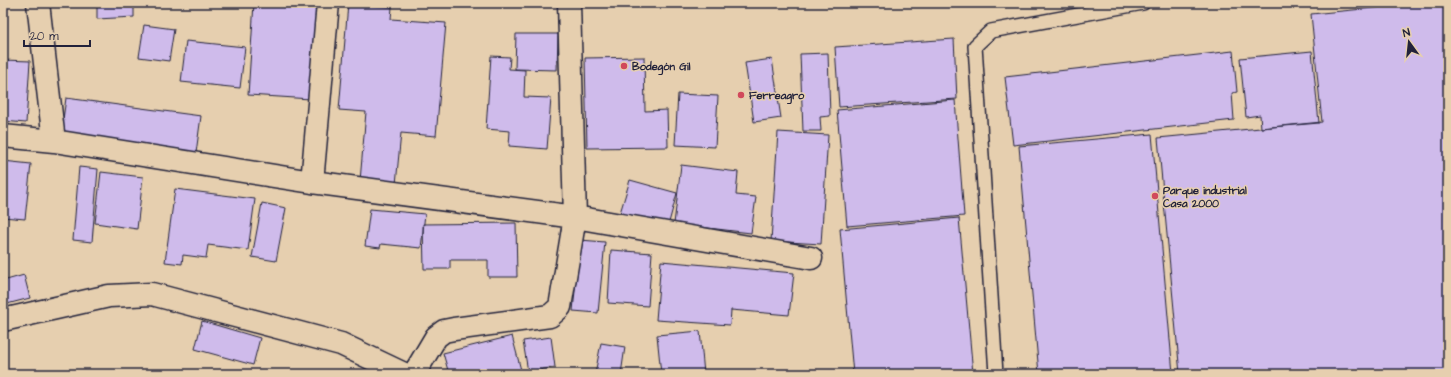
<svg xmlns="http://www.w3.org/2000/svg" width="1451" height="377" font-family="'Architects Daughter',sans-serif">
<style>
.building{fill:#cfbbeb;stroke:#22223b}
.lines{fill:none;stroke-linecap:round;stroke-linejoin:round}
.service-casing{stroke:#22223b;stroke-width:16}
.minor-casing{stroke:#22223b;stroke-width:25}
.service{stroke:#e6cfaf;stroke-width:13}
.minor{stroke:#e6cfaf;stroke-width:22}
.poi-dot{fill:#d1495b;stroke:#e6cfaf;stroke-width:1.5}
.labels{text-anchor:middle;stroke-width:3;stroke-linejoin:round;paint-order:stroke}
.poi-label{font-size:11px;font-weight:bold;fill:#22223b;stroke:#e6cfaf;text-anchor:start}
</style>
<rect width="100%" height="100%" fill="#e6cfaf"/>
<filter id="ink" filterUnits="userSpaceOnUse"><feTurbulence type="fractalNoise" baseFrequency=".025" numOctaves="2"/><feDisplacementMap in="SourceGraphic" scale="8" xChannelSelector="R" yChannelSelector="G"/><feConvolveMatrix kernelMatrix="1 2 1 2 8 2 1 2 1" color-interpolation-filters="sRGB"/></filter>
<g filter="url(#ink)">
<path class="building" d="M97 3H134V17L97 19Z
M254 3H317L311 99 248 95Z
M1426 3H1448V374H1180L1158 138 1322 122 1311 14Z
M348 4 392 7 391 19 446 23 436 136 401 133 396 184 360 181 366 112 339 110Z
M144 25 174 29 169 61 139 57Z
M516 34H558L557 70 515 69Z
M954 39 957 99 839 107 835 47Z
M186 41 245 47 240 88 181 82Z
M1233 51 1237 92 1232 93 1234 120 1013 145 1005 77Z
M1312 51 1319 123 1261 128 1260 115 1246 117 1240 58Z
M828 53 830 116 820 117 821 131H803L800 54Z
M491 56 510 57 509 69 525 70 524 97 551 98 547 149 509 146 510 131 486 129Z
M644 57 645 111 667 110 668 147 587 148 585 58Z
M772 59 781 118 754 122 745 63Z
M3 60 30 61 26 123 3 121Z
M678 94 718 96 715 147 675 145Z
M66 98 201 116 196 153 61 134Z
M955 100 964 216 847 226 837 110Z
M778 132 828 135 821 244 771 241Z
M1152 134 1173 374H1039L1019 146Z
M3 161 31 164 25 219 3 217Z
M681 165 738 172 736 195 756 197 751 233 674 224Z
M79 167 98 169 92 242 73 240Z
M101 172 143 177 137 229 95 223Z
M630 180 677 193 668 226 620 213Z
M175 189 255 199 248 250 208 245 206 258 183 255 182 264 165 262Z
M262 203 286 208 276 261 252 257Z
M370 209 425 214 421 248 381 244 380 248 365 246Z
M959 218 973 374H853L840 229Z
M516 223 517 277H488V260H450V269H424L423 224Z
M580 240 605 242 598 313 573 311Z
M611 250 652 253 648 306 608 303Z
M661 261 794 273 789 315 731 310 730 325 656 320Z
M24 275 30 298 3 305V281Z
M202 321 260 338 253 365 195 349Z
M700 331 704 374H661L657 335Z
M512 336 522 374H449L443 353Z
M551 337 555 367 528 372 523 341Z
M601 343 625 347 621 374H595Z"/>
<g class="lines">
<g class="service-casing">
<path id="service" d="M996 374 975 46 991 31 1143 3"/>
</g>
<g class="minor-casing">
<path id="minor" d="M38 3 54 141
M3 136 54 141 312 182 575 217 811 258
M312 182 328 3
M3 320 109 296 152 294 341 344 404 374
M414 374 436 337 444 331 454 329 550 316 560 307 575 217 569 3"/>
</g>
<use href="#service" class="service"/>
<use href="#minor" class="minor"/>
</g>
</g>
<g class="poi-dot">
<circle cx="624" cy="66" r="4"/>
<circle cx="741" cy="95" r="4"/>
<circle cx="1155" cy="196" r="4"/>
</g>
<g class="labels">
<g class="poi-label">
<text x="632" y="70">Bodegón Gil</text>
<text x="749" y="99">Ferreagro</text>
<text x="1163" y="194">Parque industrial<tspan x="1163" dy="13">Casa 2000</tspan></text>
</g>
</g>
<rect width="1451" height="377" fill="none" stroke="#e6cfaf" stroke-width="16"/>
<rect x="8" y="8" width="1435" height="361" fill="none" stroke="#22223b" stroke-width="1.5" filter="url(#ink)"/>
<g transform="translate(1409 42) rotate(345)" stroke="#e6cfaf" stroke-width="3" paint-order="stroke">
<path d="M0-3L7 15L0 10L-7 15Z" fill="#22223b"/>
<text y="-6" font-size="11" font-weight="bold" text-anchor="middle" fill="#22223b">N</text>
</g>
<path d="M24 40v6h66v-6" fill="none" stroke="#22223b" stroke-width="2"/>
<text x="30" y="40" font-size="12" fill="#22223b" stroke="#e6cfaf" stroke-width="3" paint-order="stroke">20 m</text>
</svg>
